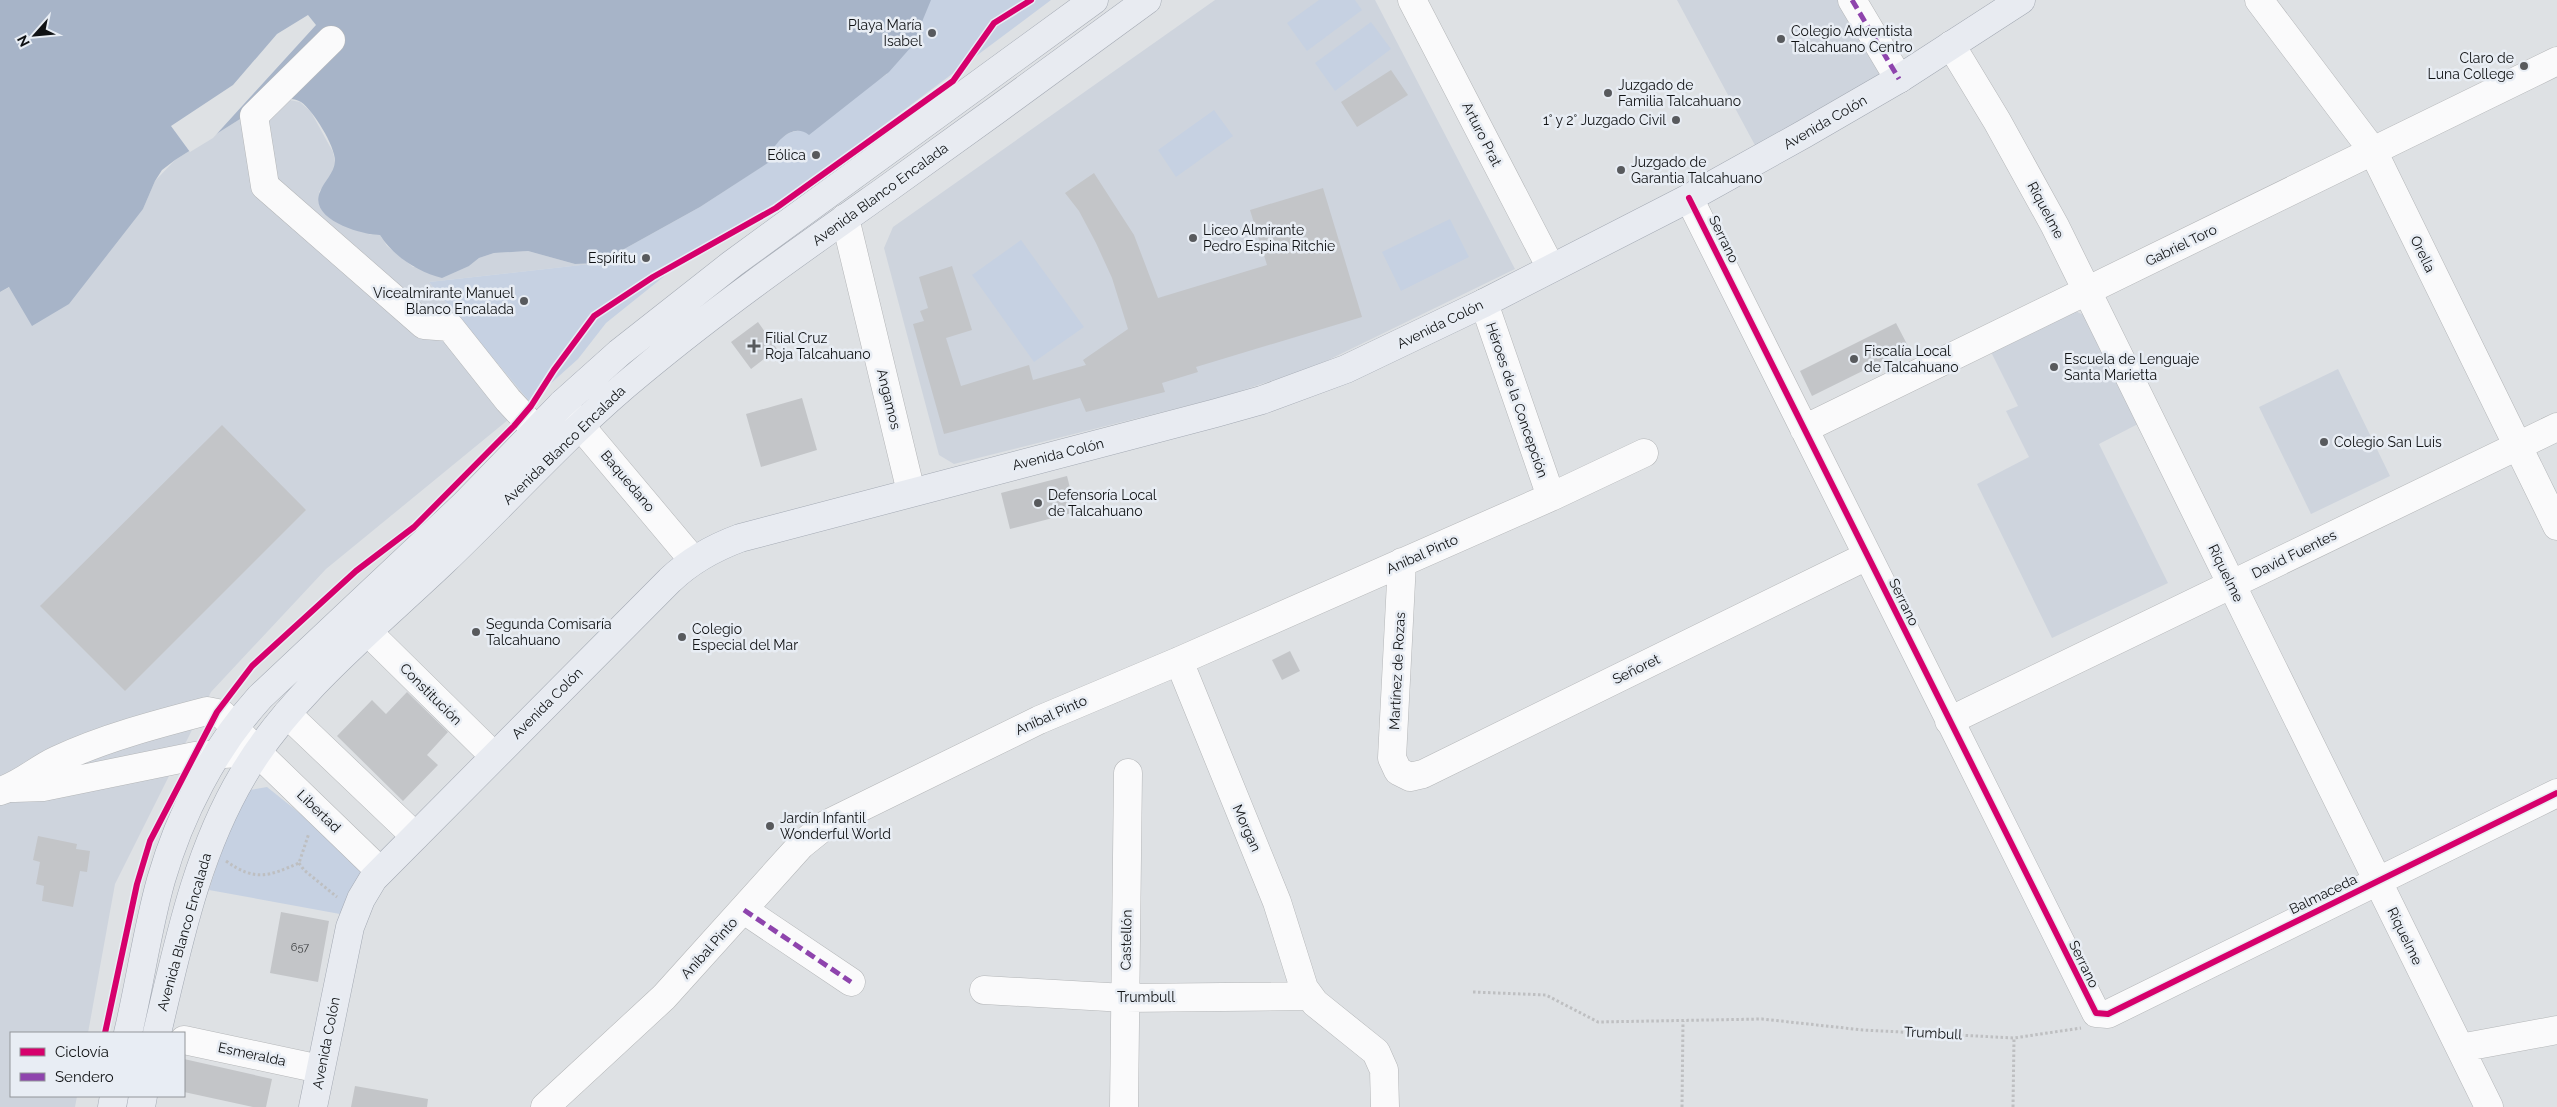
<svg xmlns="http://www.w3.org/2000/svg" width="2557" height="1107" font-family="Raleway,sans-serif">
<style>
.built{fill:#ced4dd}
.green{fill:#c6d1e2}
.water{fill:#a7b4c8}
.pier{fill:#dee1e4}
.building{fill:#c3c5c8}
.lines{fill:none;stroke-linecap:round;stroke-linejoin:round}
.minor-casing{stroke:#b4b6b8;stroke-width:29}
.major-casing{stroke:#a3a9b3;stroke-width:29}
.path{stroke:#bebfc1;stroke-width:3;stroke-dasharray:2.5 2.5;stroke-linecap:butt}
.minor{stroke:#fafafb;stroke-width:28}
.major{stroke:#e8ebf1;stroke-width:28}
.quiet{stroke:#8e44ad;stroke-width:5;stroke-dasharray:10 5;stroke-linecap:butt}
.cycleway-casing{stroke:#e8edf4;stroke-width:9}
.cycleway{stroke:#d6006c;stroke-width:6}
.poi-dot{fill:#585a5d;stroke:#e8edf4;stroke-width:2}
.labels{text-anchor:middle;stroke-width:5;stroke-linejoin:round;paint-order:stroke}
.number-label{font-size:11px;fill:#3d3f41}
.poi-label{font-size:14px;fill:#101214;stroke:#e8edf4;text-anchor:start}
.street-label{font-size:14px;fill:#101214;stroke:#e8edf4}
</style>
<rect width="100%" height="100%" fill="#dee1e4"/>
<path class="built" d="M1215 0H1375L1515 269 1316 366 1222 397 954 464 939 455 884 248 893 227Z
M1677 0H1840L1886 77 1757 149Z
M284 99 300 102 311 112 333 152 335 162 331 176 319 192 359 230 371 235H380L387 246 413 267 469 266 479 258 494 253 528 251 575 264 599 263 429 282 530 402 326 569 211 692 115 884 88 1033H11V1096H77L75 1107H0V292L124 230 143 209 155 181 175 160 267 102Z
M2075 311 2084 315 2138 424 2099 444 2168 583 2052 638 1977 484 2029 457 2006 411 2018 406 1991 352Z
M2338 369 2390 476 2311 514 2259 407Z"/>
<path class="green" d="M859 0H1051L746 228 672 270 606 323 578 359 530 402 429 282 599 263 700 207 773 159 771 153C777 140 788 129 803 131L887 74Z
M1319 0H1355L1362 10 1307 51 1287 23Z
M1371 22 1391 49 1335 91 1315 63Z
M1214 110 1233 136 1176 177 1158 150Z
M1450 219 1469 257 1401 291 1382 252Z
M1021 240 1084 327 1034 362 972 275Z
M267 787 367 867 340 914 209 890C220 855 231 822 250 790Z"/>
<path class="water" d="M0 0H931L912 46 889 72 809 135C794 123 778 139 771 153L774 159 700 207 599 263 575 264 528 251 494 253 479 258 469 266 442 278C418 272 393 256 380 235 361 235 308 219 320 192 324 181 334 174 335 161 335 146 313 110 301 102 291 96 277 100 267 102L175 160 162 170 155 181 143 209 69 304 32 326 9 287 0 292Z"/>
<path class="pier" d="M308 15 316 25 213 138 190 152 171 126 233 85 277 34Z"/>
<path class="building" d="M1391 70 1408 95 1357 127 1341 102Z
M1094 173 1134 235 1158 298 1267 265 1250 210 1323 188 1362 317 1196 367 1198 372 1162 383 1165 392 1086 412 1080 398 944 434 913 324 924 321 920 311 928 308 919 277 952 266 972 330 946 338 961 386 1029 365 1033 380 1086 365 1083 360 1128 329 1112 278 1096 243 1079 211 1065 193Z
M758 322 777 349 751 369 731 342Z
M1896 323 1909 348 1812 396 1800 371Z
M802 398 817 450 761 467 746 414Z
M222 425 306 510 125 691 40 606Z
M1067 476 1076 512 1010 529 1001 493Z
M1290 651 1300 671 1282 680 1272 660Z
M407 692 448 732 427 755 438 765 403 801 337 736 372 700 386 714Z
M38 836 77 844 76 849 90 851 87 872 80 871 73 907 42 901 44 886 36 884 40 862 33 860Z
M281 912 329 921 318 982 270 973Z
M184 1059 272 1079 266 1107H253L184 1092Z
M355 1086 428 1099 427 1107H351Z"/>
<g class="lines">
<g class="minor-casing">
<path id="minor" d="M1412 0 1551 268
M1852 0 1899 79
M2259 0 2373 151 2557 526
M331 40 254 116 265 186 424 325 450 327 508 400 536 430
M1951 45 1997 121 2055 226 2489 1107
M1689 198 2096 1013 2108 1014 2557 793
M845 218 911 492
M1484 303 1551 497
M562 404 693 560
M1804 429 2557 61
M1402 562 1392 758 1398 771 1410 777 1423 774 1867 556
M369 633 494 756
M1179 661 1277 902 1304 988 1315 1003 1376 1052 1384 1070 1385 1107
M287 714 415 836
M1949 721 2557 427
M14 788 43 787 195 756 238 753
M0 791C21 785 37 769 57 760 104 738 157 724 207 711L222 714 257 752 380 871
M744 910 851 982
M984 990 1125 998 1309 996
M184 1040 320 1069
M2460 1048 2557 1030
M545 1107 664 997 801 845 827 824 1039 720 1179 661 1551 497 1644 453
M1124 1107 1128 773"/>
</g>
<g class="major-casing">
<path id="major" d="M128 1033C140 983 147 930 161 880 180 814 214 748 260 697L464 505 562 404 619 353 732 264 1094 0
M157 1033C178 945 196 854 243 775 290 694 377 625 444 561 510 498 571 429 641 372 719 307 802 249 884 191 972 128 1060 64 1147 0
M112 1107 114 1096
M141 1107 143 1096
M313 1107 350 927 361 899 373 879 670 580C691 560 713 548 740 538L1216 413 1262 400 1346 369 1484 303 1689 198 1804 134 1899 79 2021 0"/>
</g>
<path class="path" d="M226 861C255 882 269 876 299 863L309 833
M299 863 304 870 337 897
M1473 992 1546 995 1598 1022 1762 1019 1863 1030 2014 1038 2081 1028
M1682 1107 1683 1021
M2013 1107 2014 1038"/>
<use href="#minor" class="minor"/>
<use href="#major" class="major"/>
<path class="quiet" d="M1852 0 1899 79
M744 910 851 982"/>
<g class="cycleway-casing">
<path id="cycleway" d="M1689 198 2096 1013 2108 1014 2557 793
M105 1033 137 884 150 841 217 712 252 666 356 571 414 527 514 426 531 406 554 370 594 316 653 277 776 208 953 81 994 23 1031 0"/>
</g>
<use href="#cycleway" class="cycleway"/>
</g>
<g class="poi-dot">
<circle cx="932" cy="33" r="5"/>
<circle cx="1781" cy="39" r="5"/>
<circle cx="2524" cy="66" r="5"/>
<circle cx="1608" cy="93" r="5"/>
<circle cx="1676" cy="120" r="5"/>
<circle cx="816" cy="155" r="5"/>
<circle cx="1621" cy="170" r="5"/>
<circle cx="1193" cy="238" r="5"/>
<circle cx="646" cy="258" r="5"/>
<circle cx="524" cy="301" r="5"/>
<path d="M751.5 338.5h5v5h5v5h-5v5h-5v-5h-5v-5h5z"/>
<circle cx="1854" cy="359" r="5"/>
<circle cx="2054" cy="367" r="5"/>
<circle cx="2324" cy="442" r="5"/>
<circle cx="1038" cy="503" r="5"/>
<circle cx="476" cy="632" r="5"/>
<circle cx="682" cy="637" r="5"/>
<circle cx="770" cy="826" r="5"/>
</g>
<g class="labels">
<g class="number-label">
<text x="300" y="951">657</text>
</g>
<g class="poi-label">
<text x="922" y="30" text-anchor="end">Playa María<tspan x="922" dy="16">Isabel</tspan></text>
<text x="1791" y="36">Colegio Adventista<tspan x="1791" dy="16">Talcahuano Centro</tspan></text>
<text x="2514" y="63" text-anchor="end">Claro de<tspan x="2514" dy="16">Luna College</tspan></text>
<text x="1618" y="90">Juzgado de<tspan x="1618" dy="16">Familia Talcahuano</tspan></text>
<text x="1666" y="125" text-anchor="end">1° y 2° Juzgado Civil</text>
<text x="806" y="160" text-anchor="end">Eólica</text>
<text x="1631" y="167">Juzgado de<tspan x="1631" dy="16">Garantia Talcahuano</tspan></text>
<text x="1203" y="235">Liceo Almirante<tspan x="1203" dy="16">Pedro Espina Ritchie</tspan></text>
<text x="636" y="263" text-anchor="end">Espíritu</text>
<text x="514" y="298" text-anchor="end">Vicealmirante Manuel<tspan x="514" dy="16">Blanco Encalada</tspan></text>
<text x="765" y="343">Filial Cruz<tspan x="765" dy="16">Roja Talcahuano</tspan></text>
<text x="1864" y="356">Fiscalía Local<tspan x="1864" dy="16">de Talcahuano</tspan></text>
<text x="2064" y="364">Escuela de Lenguaje<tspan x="2064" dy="16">Santa Marietta</tspan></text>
<text x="2334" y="447">Colegio San Luis</text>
<text x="1048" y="500">Defensoría Local<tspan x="1048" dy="16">de Talcahuano</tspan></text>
<text x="486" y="629">Segunda Comisaría<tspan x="486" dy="16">Talcahuano</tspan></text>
<text x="692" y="634">Colegio<tspan x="692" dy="16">Especial del Mar</tspan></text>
<text x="780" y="823">Jardín Infantil<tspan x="780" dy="16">Wonderful World</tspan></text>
</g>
<g class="street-label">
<text transform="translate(1825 122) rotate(-30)" y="5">Avenida Colón</text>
<text transform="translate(1482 134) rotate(63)" y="5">Arturo Prat</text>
<text transform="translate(880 194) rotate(-36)" y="5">Avenida Blanco Encalada</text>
<text transform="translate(2046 210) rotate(62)" y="5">Riquelme</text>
<text transform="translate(1724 239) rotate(64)" y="5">Serrano</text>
<text transform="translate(2181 245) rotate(-26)" y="5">Gabriel Toro</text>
<text transform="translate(2423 254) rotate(64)" y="5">Orella</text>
<text transform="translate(1440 324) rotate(-26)" y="5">Avenida Colón</text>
<text transform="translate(889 399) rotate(76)" y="5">Angamos</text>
<text transform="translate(1517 400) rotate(71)" y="5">Héroes de la Concepción</text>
<text transform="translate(564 445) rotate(-44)" y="5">Avenida Blanco Encalada</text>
<text transform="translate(1058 454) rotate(-14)" y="5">Avenida Colón</text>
<text transform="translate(628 481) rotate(50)" y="5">Baquedano</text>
<text transform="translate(1422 554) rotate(-24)" y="5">Aníbal Pinto</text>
<text transform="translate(2294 554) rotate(-26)" y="5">David Fuentes</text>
<text transform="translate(2226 573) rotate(64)" y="5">Riquelme</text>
<text transform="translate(1904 602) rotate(64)" y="5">Serrano</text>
<text transform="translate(1636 669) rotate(-26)" y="5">Señoret</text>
<text transform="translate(1397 671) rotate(-87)" y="5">Martínez de Rozas</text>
<text transform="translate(431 694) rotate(45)" y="5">Constitución</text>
<text transform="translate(547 703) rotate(-45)" y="5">Avenida Colón</text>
<text transform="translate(1051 715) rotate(-24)" y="5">Aníbal Pinto</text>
<text transform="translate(319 811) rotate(44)" y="5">Libertad</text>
<text transform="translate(1247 828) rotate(66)" y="5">Morgan</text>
<text transform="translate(2323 894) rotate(-26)" y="5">Balmaceda</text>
<text transform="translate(184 932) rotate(-74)" y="5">Avenida Blanco Encalada</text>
<text transform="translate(2405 936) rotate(64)" y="5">Riquelme</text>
<text transform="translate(1126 940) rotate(-89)" y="5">Castellón</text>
<text transform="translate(709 948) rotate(-48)" y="5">Aníbal Pinto</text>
<text transform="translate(2084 964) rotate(64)" y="5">Serrano</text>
<text x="1146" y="1002">Trumbull</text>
<text transform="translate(1933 1033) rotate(3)" y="5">Trumbull</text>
<text transform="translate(326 1043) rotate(-79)" y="5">Avenida Colón</text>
<text transform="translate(252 1054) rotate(12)" y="5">Esmeralda</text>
</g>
</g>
<rect x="10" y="1032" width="175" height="65" fill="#e8edf4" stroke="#92959a"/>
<rect x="20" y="1048" width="25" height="8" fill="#d6006c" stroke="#92959a"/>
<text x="55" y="1057" font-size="15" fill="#101214">Ciclovía</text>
<rect x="20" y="1073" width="25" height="8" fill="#8e44ad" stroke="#92959a"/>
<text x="55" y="1082" font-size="15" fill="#101214">Sendero</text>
<g transform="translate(35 35) rotate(243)" stroke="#e8edf4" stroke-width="4" paint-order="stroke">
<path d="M0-4L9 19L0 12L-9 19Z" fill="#101214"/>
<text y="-8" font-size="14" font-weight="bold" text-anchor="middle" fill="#101214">N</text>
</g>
</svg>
